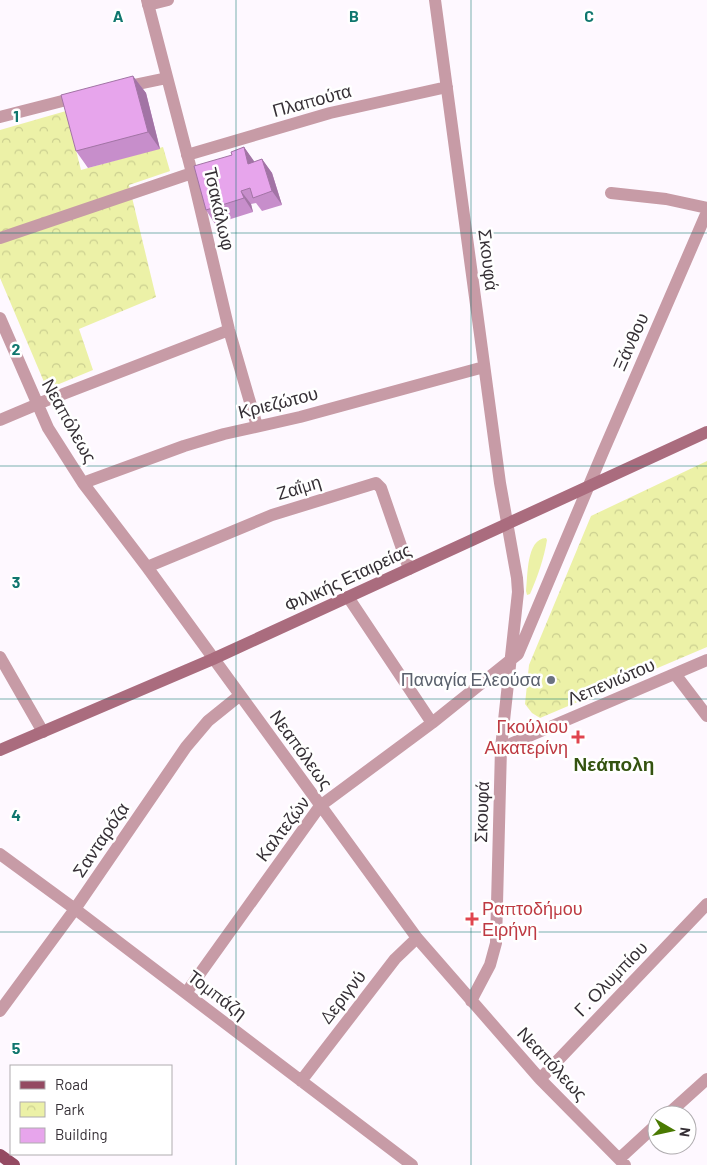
<svg xmlns="http://www.w3.org/2000/svg" width="707" height="1165" font-family="Barlow,sans-serif">
<style>
.grass{fill:#ecf1a7}
.park{fill:url(#park-crowns)}
.lines{fill:none;stroke-linecap:round;stroke-linejoin:round}
.street{stroke:#c79ba6;stroke-width:12}
.secondary{stroke:#aa6c7e;stroke-width:12}
.primary{stroke:#944a62;stroke-width:12}
.wall{fill:#c78ecb}
.shaded-wall{fill:#a274a5}
.building{fill:#e7a5ec;stroke:#a274a5}
.grid{fill:none;stroke:#0f766e;stroke-width:1;stroke-opacity:0.55}
.worship-dot{fill:#6b7280;stroke:#fff;stroke-width:2}
.health-dot{fill:#e0444e;stroke:#fff;stroke-width:2}
.labels{text-anchor:middle;stroke-width:5;stroke-linejoin:round;paint-order:stroke}
.street-label{font-size:18px;fill:#363036;stroke:#fff}
.worship-label{font-size:18px;fill:#5b616d;stroke:#fff;text-anchor:end}
.health-label{font-size:18px;fill:#be3a42;stroke:#fff;text-anchor:end}
.neighbourhood-label{font-size:19px;font-weight:bold;fill:#345310;stroke:#fff}
.grid-label{font-size:16px;text-anchor:middle;font-weight:bold;fill:#0f766e;stroke:#fff;stroke-width:5;stroke-linejoin:round;paint-order:stroke}
</style>
<defs>
<pattern id="park-crowns" width="20" height="18" patternUnits="userSpaceOnUse" patternTransform="scale(1.25)"><rect width="20" height="18" fill="#ecf1a7"/><path d="M2 6a3 3 0 1 1 6 0M12 15a3 3 0 1 1 6 0" fill="none" stroke="#cbcf90"/></pattern>
</defs>
<rect width="100%" height="100%" fill="#fef8ff"/>
<path class="grass" d="M546 538 547 540C544 558 538 576 530 594L527 595 526 591C528 576 526 539 546 538Z"/>
<path class="park" d="M66 111 81 170 163 147 170 171 129 185 156 297 79 329 93 370 47 389 0 278V130Z
M707 461V647L540 718 532 713 525 704 529 665 591 516Z"/>
<g class="lines">
<path class="street" d="M147 0 192 173 229 330 257 426
M435 0 500 483 517 578 518 592 501 748 496 943 490 965 471 1001
M148 5 168 0
M124 87 167 78
M0 117 78 97
M187 155 330 113 447 87
M611 193 666 199 707 208
M0 238 192 173
M0 318 48 428 83 483 147 567 417 938 540 1079 625 1165
M0 420 45 401 229 330
M83 483 184 446 224 434 300 417 484 367
M147 567 272 515 376 483 381 488 409 569
M348 597 432 723
M0 657 43 732
M675 674 707 716
M501 748 707 660
M0 854 75 909 412 1165
M186 993 320 806 432 723 518 654 603 452 707 212
M0 1011 75 909 186 747 208 721 239 696
M540 1079 707 904
M301 1081 395 959 417 938
M667 1115 707 1079
M619 1159 657 1124"/>
<path class="secondary" d="M0 750 213 659 707 432"/>
<path class="primary" d="M0 1155 14 1165"/>
</g>
<path class="wall" d="M133 76 146 93 160 149 88 168 76 151Z
M244 147 254 162 262 159 272 173 282 205 262 211 256 203 251 204 253 212 215 224 206 210 232 155Z"/>
<path class="shaded-wall" d="M133 76 146 93 160 149 148 132Z
M244 147 254 161 258 177 248 164Z
M262 159 272 173 282 205 272 191Z
M241 191 251 204 253 212 244 198Z"/>
<path class="building" d="M133 76 148 132 76 151 61 95Z
M244 147 248 164 262 159 272 191 253 198 250 188 241 191 244 198 206 210 194 166 232 155 231 152Z"/>
<path class="grid" d="M236 0V1165M471 0V1165M0 233H707M0 466H707M0 699H707M0 932H707"/>
<circle class="worship-dot" cx="551" cy="680" r="5"/>
<g class="health-dot">
<path d="M575.5 729.5h5v5h5v5h-5v5h-5v-5h-5v-5h5z"/>
<path d="M469.5 911.5h5v5h5v5h-5v5h-5v-5h-5v-5h5z"/>
</g>
<g class="labels">
<g class="street-label">
<text transform="translate(312 101) rotate(-15)" y="6">Πλαπούτα</text>
<text transform="translate(219 209) rotate(77)" y="6">Τσακάλωφ</text>
<text transform="translate(488 260) rotate(83)" y="6">Σκουφά</text>
<text transform="translate(631 342) rotate(-66)" y="6">Ξάνθου</text>
<text transform="translate(278 403) rotate(-14)" y="6">Κριεζώτου</text>
<text transform="translate(69 421) rotate(61)" y="6">Νεαπόλεως</text>
<text transform="translate(299 488) rotate(-17)" y="6">Ζαΐμη</text>
<text transform="translate(348 578) rotate(-25)" y="6">Φιλικής Εταιρείας</text>
<text transform="translate(611 682) rotate(-23)" y="6">Λεπενιώτου</text>
<text transform="translate(301 750) rotate(54)" y="6">Νεαπόλεως</text>
<text transform="translate(482 812) rotate(-88)" y="6">Σκουφά</text>
<text transform="translate(283 829) rotate(-53)" y="6">Καλτεζών</text>
<text transform="translate(101 840) rotate(-56)" y="6">Σανταρόζα</text>
<text transform="translate(611 979) rotate(-46)" y="6">Γ. Ολυμπίου</text>
<text transform="translate(217 995) rotate(37)" y="6">Τομπάζη</text>
<text transform="translate(343 997) rotate(-52)" y="6">Δεριγνύ</text>
<text transform="translate(552 1064) rotate(47)" y="6">Νεαπόλεως</text>
</g>
<g class="worship-label">
<text x="541" y="686">Παναγία Ελεούσα</text>
</g>
<g class="health-label">
<text x="568" y="733">Γκούλιου<tspan x="568" dy="21">Αικατερίνη</tspan></text>
<text x="482" y="915" text-anchor="start">Ραπτοδήμου<tspan x="482" dy="21">Ειρήνη</tspan></text>
</g>
<g class="neighbourhood-label">
<text x="614" y="771">Νεάπολη</text>
</g>
</g>
<g class="grid-label">
<text x="118" y="22">A</text>
<text x="354" y="22">B</text>
<text x="589" y="22">C</text>
<text x="16" y="122">1</text>
<text x="16" y="355">2</text>
<text x="16" y="588">3</text>
<text x="16" y="821">4</text>
<text x="16" y="1054">5</text>
</g>
<rect x="10" y="1065" width="162" height="90" fill="#ffffff" stroke="#afacaf"/>
<rect x="20" y="1081" width="25" height="8" fill="#944a62" stroke="#afacaf"/>
<text x="55" y="1090" font-size="15" fill="#363036">Road</text>
<rect x="20" y="1102" width="25" height="15" fill="url(#park-crowns)" stroke="#afacaf"/>
<text x="55" y="1115" font-size="15" fill="#363036">Park</text>
<rect x="20" y="1128" width="25" height="15" fill="#e7a5ec" stroke="#afacaf"/>
<text x="55" y="1140" font-size="15" fill="#363036">Building</text>
<g transform="translate(672 1130) rotate(99)"><circle r="24" fill="#ffffff" stroke="#afacaf"/>
<path d="M0-4L9 19L0 12L-9 19Z" fill="#4a7a02"/>
<text y="-8" font-size="14" font-weight="bold" text-anchor="middle" fill="#363036">N</text>
</g>
</svg>
